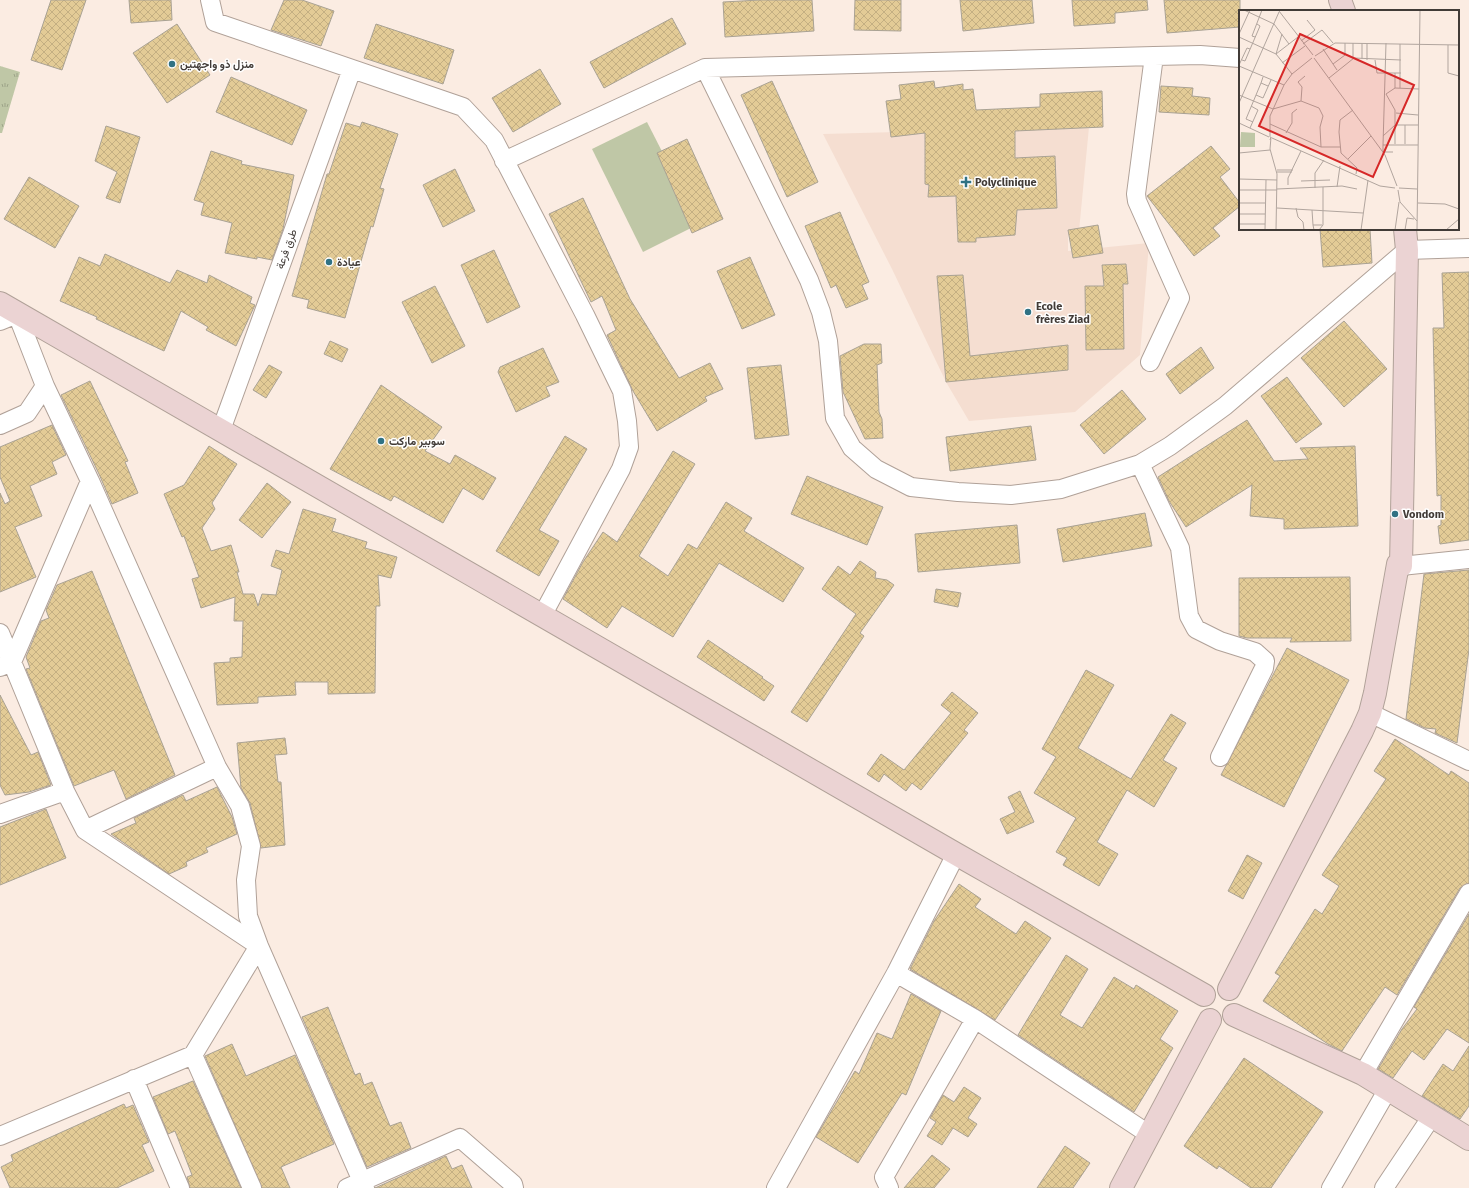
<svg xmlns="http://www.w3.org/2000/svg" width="1469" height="1188" font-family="'Fira Sans',Vazirmatn,sans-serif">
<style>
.built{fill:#f5ded1}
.grass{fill:url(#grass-tufts)}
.pitch{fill:#bfc7a6}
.building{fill:url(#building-cross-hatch);stroke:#a9a294}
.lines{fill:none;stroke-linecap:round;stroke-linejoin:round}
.street-casing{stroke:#b0a198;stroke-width:20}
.secondary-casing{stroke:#b0a198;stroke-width:24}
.street{stroke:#fff;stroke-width:18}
.secondary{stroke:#ebd3d3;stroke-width:22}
.poi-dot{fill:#307284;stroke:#fff;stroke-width:1.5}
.labels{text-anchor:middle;stroke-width:3;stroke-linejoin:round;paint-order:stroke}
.poi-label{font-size:11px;font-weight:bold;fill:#413b37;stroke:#fff;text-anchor:start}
.street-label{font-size:11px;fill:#413b37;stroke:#fff}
.inset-road{fill:none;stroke:#b1a59e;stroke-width:1}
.view{fill:#d62828;fill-opacity:0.15;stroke:#d62828;stroke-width:2}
.inset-edge{fill:none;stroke:#413b37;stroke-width:2}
</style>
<defs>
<pattern id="grass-tufts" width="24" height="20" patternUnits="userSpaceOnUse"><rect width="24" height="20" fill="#bfc7a6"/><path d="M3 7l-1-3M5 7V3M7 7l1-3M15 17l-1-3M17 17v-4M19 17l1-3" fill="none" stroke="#9da388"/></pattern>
<pattern id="building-cross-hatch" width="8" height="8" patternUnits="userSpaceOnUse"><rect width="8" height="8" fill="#e3cb96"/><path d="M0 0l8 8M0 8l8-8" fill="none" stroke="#c4af82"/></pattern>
</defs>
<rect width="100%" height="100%" fill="#fbece2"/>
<path class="built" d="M1089 127 1079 231 1068 234V251L1149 243 1140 355 1075 412 969 421 946 382 892 269 823 134Z"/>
<path class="grass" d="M0 66 20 72 2 133H0Z"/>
<path class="pitch" d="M647 122 699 224 643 252 592 149Z"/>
<path class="building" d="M51 0H86L62 70 31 60Z
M129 0H171L172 20 131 23Z
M284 0H302L334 11 321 46 271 30Z
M760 0H812L814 31 725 37 723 2Z
M855 0H901V31L854 30Z
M960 0H1032L1034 23 963 31Z
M1072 0H1147L1148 10 1115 13V23L1074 26Z
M1164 0H1240V27L1167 33Z
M672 18 686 44 604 88 590 62Z
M177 24 210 75 167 103 133 53Z
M376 24 454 50 443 84 364 58Z
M540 69 561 104 513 132 492 98Z
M231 77 307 110 292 145 216 112Z
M772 81 818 182 787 197 741 95Z
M934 81 935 88 963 84V90L973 89 976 110 1040 107V94L1102 91 1103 127 1015 131V158L1055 156 1057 208 1017 210 1015 235 976 238V242H958L956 196 928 197 929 185 925 184V133L891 137 886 101 901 99 899 85Z
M1161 86 1193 88 1192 96 1210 98 1209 115 1159 112Z
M362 122 398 134 380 188 384 189 373 227 371 226 345 318 307 308 309 300 292 296 327 174H329L346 123 360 127Z
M106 126 140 137 120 203 106 198 117 172 95 161Z
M687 139 723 219 692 233 657 153Z
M1211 146 1230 169 1220 177 1240 203V206L1213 228 1220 236 1194 256 1147 196Z
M211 151 242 161 241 164 294 175 283 229 272 260 257 257V259L225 253 232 223 201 215 204 203 194 200Z
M455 169 475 211 443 227 423 185Z
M29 177 79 206 55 248 4 219Z
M583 198 630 299 679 378 710 363 723 389 705 397 707 401 657 431 633 391 607 335 616 330 602 296 591 302 549 214Z
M840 212 869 282 862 285 868 299 846 308 836 285 831 288 805 226Z
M1098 225 1103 253 1073 258 1068 230Z
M1320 229H1370L1372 263 1323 267Z
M494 250 520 307 487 323 461 265Z
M105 254 170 283 177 270 207 283 209 275 252 297 250 303 255 305 236 346 206 330 208 327 181 311 164 351 96 319 97 317 60 301 79 257 100 266Z
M750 257 775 315 742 329 717 271Z
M1126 264 1128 284H1123L1124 349 1086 350 1085 286H1104L1102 265Z
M1469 272V540L1440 544 1438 526 1441 525V495L1437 496 1433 328H1444L1442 273Z
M963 275 970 356 1068 345V370L946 382 937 276Z
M435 286 465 346 432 363 402 302Z
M1344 321 1387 369 1344 407 1301 358Z
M330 341 348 349 342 362 324 354Z
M864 344H881L882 363 877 365 879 412 882 419 883 438 865 439 843 392 840 356Z
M1201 347 1214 368 1180 394 1166 374Z
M543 348 559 382 546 387 550 396 516 412 498 372 500 367Z
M269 365 282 372 266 398 253 390Z
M781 365 789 435 755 439 747 368Z
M1287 377 1322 424 1296 443 1261 396Z
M90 381 128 461 125 462 138 493 112 504 99 474 61 395Z
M381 385 442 427 425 451 450 464 455 455 496 478 483 500 463 488 443 523 394 496 391 501 330 469Z
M1122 390 1146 419 1104 454 1080 425Z
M1247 420 1274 461 1308 459 1300 448 1355 446 1358 526 1284 529V519L1250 516 1252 485 1186 527 1169 501 1158 477Z
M52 425 66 455 52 462 57 474 30 486 42 516 15 527 36 577 0 592V493L5 504 10 501 0 477V447Z
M1031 426 1036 460 950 471 946 437Z
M565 436 587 449 539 530 559 541 539 576 496 551Z
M209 446 237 464 212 503 215 509 202 528 211 551 231 545 239 572H237L243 594H254L258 606 262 594 276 595 282 570 271 566 276 550 289 554 303 509 336 519 332 531 367 542 365 548 397 557 391 578 378 575 380 606H376L375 693 328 694V682H295L296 695 258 697V703L217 705 214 663 230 662V658L242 657 243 621H234L235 597 201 608 192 579 199 577 184 536 182 537 164 494 184 485Z
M673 451 695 464 639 556 668 576 688 544 697 549 726 502 752 518 744 531 804 568 783 602 719 563 673 637 622 606 607 628 563 599 583 562 603 532 617 542Z
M807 476 883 507 867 545 791 514Z
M267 483 291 502 262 538 239 520Z
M1145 513 1152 546 1063 562 1057 529Z
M1017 525 1020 563 918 572 915 534Z
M860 561 876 572 875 578 887 580 894 585 860 633 864 636 807 722 791 712 856 614 822 589 838 566 850 575Z
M1469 570V649L1457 743 1435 733 1436 729 1425 728 1406 719 1424 574Z
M92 571 175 775 126 799 114 770 74 786 26 669 30 668 26 657 41 621 49 618 46 610 57 585Z
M1350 577 1351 641 1290 642 1292 638H1247L1239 636V578Z
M936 589 961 593 958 607 934 602Z
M708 640 763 677 762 678 774 686 764 701 697 657Z
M1287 648 1349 680 1284 807 1221 775Z
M1086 670 1114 685 1078 748 1131 779 1171 714 1186 723 1163 760 1177 768 1154 807 1127 790 1097 842 1118 854 1099 886 1063 865 1067 858 1056 852 1076 818 1034 793 1056 757 1042 749Z
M952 692 978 713 964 730 968 733 921 790 912 783 906 791 884 774 879 782 867 774 881 754 904 770 951 713 941 705Z
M0 695 31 755 38 752 51 785 29 792 5 795 0 785Z
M285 738 287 754 275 755 278 782H281L285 845 261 848 250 803 241 788 237 743Z
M1395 739 1449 775 1451 771 1469 783V883L1460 888 1397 995 1385 987 1342 1051 1328 1044 1263 1001 1280 976 1275 973 1315 909 1322 914 1339 886 1322 875 1386 779 1374 771Z
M217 787 232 817 237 834 206 848 208 852 186 862 187 866 169 874 111 834 136 823 134 818 183 795 186 801Z
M1020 791 1034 822 1007 834 1000 819 1015 812 1008 797Z
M46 809 66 858 0 885V827Z
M1247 855 1262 863 1243 899 1228 891Z
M959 884 981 899 975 907 1016 934 1025 921 1051 938 995 1020 910 969 934 921Z
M1469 914V1043L1447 1029 1424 1060 1412 1051 1393 1078 1378 1069 1402 1029 1417 1009 1414 1007Z
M1066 955 1088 969 1060 1015 1082 1028 1114 977 1134 989 1136 985 1178 1011 1160 1039 1173 1048 1134 1112 1018 1035Z
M911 994 941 1011 906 1095 902 1093 858 1163 816 1137 855 1071 859 1074 877 1033 892 1039Z
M328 1007 355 1075 360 1073 364 1085 372 1082 390 1126 401 1122 411 1148 367 1167 302 1017Z
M232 1044 246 1076 295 1055 334 1144 281 1167 290 1188H262L205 1056Z
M1469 1046V1106L1460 1119 1422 1096 1443 1064 1453 1071Z
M1244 1058 1323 1112 1271 1188H1251L1219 1166 1217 1169 1184 1146Z
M193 1081 241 1188H190L187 1177 192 1175 175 1131 168 1134 153 1097Z
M964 1087 981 1098 968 1118 977 1124 968 1137 953 1128 942 1145 927 1136 936 1122 930 1118 943 1095 954 1102Z
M124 1104 126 1108 133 1105 149 1142 142 1145 154 1171 117 1188H10L1 1167 13 1161 11 1155Z
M1065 1146 1090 1163 1073 1188H1037Z
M932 1155 950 1169 934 1188H904Z
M446 1156 452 1169 462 1165 472 1188H375Z"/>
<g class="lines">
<g class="street-casing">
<path id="street" d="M210 0 215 22 463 107 494 140 585 315 622 391 627 421 629 447 621 469 542 616
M705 68 809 280 821 312 828 341 835 418 852 448 876 469 911 487 958 492 1011 495 1061 489 1140 464 1170 446 1225 406 1407 250 1469 248
M504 161 705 68 1154 56 1200 55 1240 58
M0 321 17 314 45 386 27 413 0 425
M1150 362 1180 298 1137 201 1136 194 1154 56
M45 386 90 481 217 767 240 806 251 846 246 880 248 916 259 946 365 1188
M221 430 352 69
M1140 464 1180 548 1189 616 1196 629 1220 641 1255 652 1265 661 1264 668 1220 757
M1401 566 1469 559
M0 633 65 791 85 830 259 946 193 1055 0 1136
M0 667 12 662 90 481
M1370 713 1469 761
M0 814 65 791
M85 830 217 767
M896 973 975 1019 1150 1135
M193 1055 252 1188
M1363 1074 1469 893
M134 1079 180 1188
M347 1188 460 1138 513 1184 514 1188
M776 1188 896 973 956 854
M889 1188 884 1177 975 1019
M1331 1188 1388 1089
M1384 1188 1432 1116"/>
</g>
<g class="secondary-casing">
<path id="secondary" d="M1340 0 1344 11
M0 303 956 854 1204 995
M1229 989 1362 731 1370 713 1375 693 1398 564 1401 566 1407 250 1405 229
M1234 1015 1363 1074 1469 1139
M1121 1188 1210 1020"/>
</g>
<use href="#street" class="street"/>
<use href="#secondary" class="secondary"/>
</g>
<g class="poi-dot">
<circle cx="172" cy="64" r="4"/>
<path d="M964 176h4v4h4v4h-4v4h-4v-4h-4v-4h4z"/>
<circle cx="329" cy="262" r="4"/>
<circle cx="1028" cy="312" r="4"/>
<circle cx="381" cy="441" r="4"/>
<circle cx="1395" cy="514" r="4"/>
</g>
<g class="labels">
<g class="poi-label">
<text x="180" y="68">منزل ذو واجهتين</text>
<text x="975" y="186">Polyclinique</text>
<text x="337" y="266">عيادة</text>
<text x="1036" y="310">Ecole<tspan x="1036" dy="13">frères Ziad</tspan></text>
<text x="389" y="445">سوبير ماركت</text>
<text x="1403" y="518">Vondom</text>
</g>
<g class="street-label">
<text transform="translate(286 249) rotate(-70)" y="4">طرق فرعة</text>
</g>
</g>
<g transform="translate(1239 10)">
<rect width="220" height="220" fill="#fbece2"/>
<path d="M2 122 16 123V137H1Z" fill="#bfc7a6"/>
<path class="inset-road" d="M5 0 35 14 50 34M40 1 74 45M0 24 11 0M0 27 37 44 43 24M16 27 13 26 23 0M62 31 76 20 68 10M114 33V48M128 33V50M64 34 83 20 94 33M209 35V63L220 66M84 39 98 60M76 46 96 33 220 35M75 48 146 145 158 176M123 49V33M3 50 6 51 21 16 18 14M136 50 138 63H162M43 53 66 36M94 54 106 45V33M0 55 8 38 11 39M0 56 45 75M156 63V78M53 64 37 44 59 27M24 67 22 73 29 76M90 68 115 48 162 50M161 78V34M0 85 34 99 62 91 80 98 84 106 81 117 82 137M17 85 24 88 32 70M62 91 63 77 59 72 66 66M0 93 40 2M114 100 101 110 100 122 102 143 118 158 117 164M157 103 179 105M14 112 7 109 22 73M0 113 30 127M31 114 82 137H101M166 115V134M11 118 19 100 12 96M47 123 53 113V103L58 99M144 126 156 115H179M31 127V106L45 75 53 64 73 48M33 128 141 176 156 178M31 130 32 127 31 139 38 164 37 220M156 134V100L147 84 156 78 180 79M144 135 147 33M154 142H144V135H179M0 143 31 140M109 149 132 126M38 160H54M38 162H53M0 169 38 170M62 171 91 170M49 175V168L62 141M98 177 101 156M76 178V163L85 150M160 178 178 179M38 179 103 176 118 179M0 180H38M159 180 161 192 178 211M0 193H26M179 193 206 194 220 199M38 198 124 203M57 198 59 207 64 212 65 220M73 200 74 215M0 204H26M0 214H26M26 220 27 170M75 220 74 215H83M80 220 84 215V177M122 220 129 170M156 220 160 192M166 220 168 208 175 209M178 220 181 0M207 220 220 209"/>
<path class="view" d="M61 24 175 75 134 167 20 116Z"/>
<rect width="220" height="220" class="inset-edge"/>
</g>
</svg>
